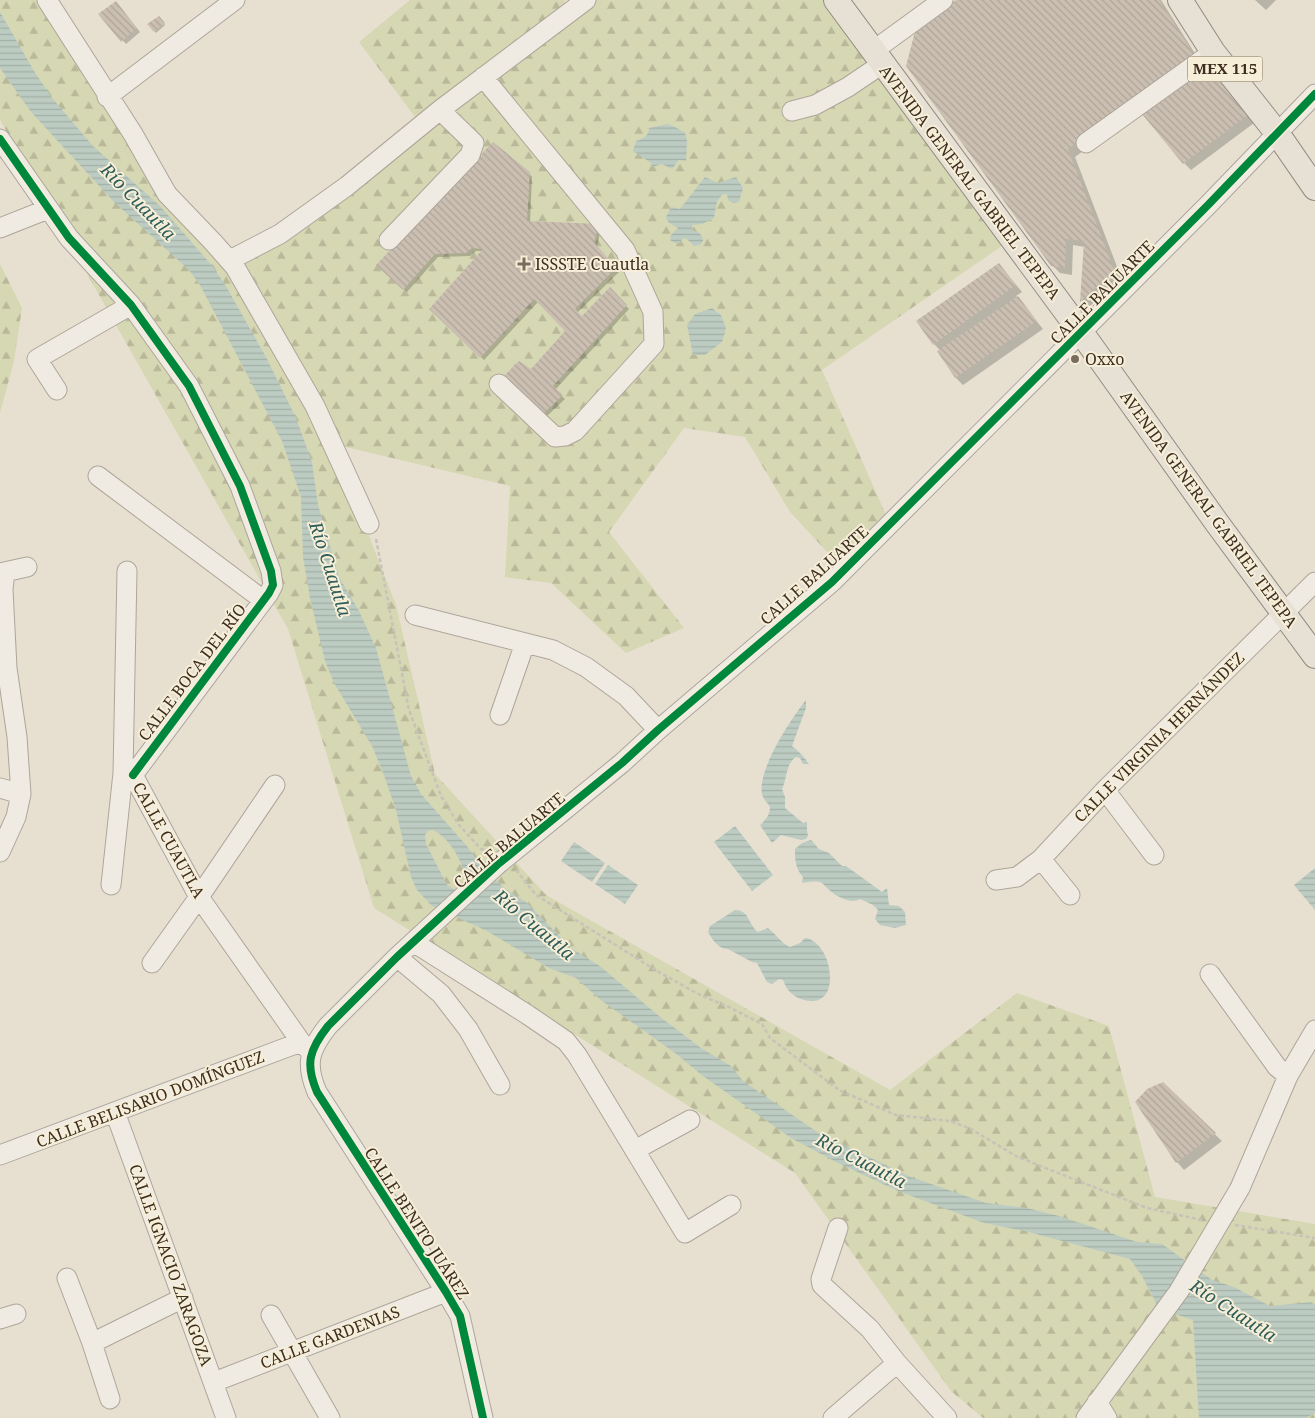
<svg xmlns="http://www.w3.org/2000/svg" width="1315" height="1418" font-family="'Noto Serif',serif">
<style>
.forest{fill:url(#forest-firs)}
.water{fill:url(#water-rules);fill-rule:evenodd}
.shadow{fill:#0003}
.building{fill:url(#building-back-hatch)}
.lines{fill:none;stroke-linecap:round;stroke-linejoin:round}
.minor-casing{stroke:#ada599;stroke-width:21}
.major-casing{stroke:#928b80;stroke-width:26}
.path{stroke:#c8c2b9;stroke-width:2.5;stroke-dasharray:4 2.5;stroke-linecap:butt}
.minor{stroke:#efebe3;stroke-width:19}
.major{stroke:#e6e1d4;stroke-width:24}
.minor-bridge-casing{stroke:#ada599;stroke-width:21;stroke-linecap:butt}
.minor-bridge{stroke:#efebe3;stroke-width:19}
.cycleway-casing{stroke:#f7eed8;stroke-width:11}
.cycleway{stroke:#00873e;stroke-width:8}
.poi-dot{fill:#786c5e;stroke:#f7eed8;stroke-width:2}
.labels{text-anchor:middle;stroke-width:4;stroke-linejoin:round;paint-order:stroke}
.shield{fill:#f7eed8;stroke:#756857;stroke-width:1}
.shield-label{font-size:15px;font-weight:bold;fill:#3d2e20}
.street-label{font-size:16px;fill:#3d2e20;stroke:#f7eed8}
.poi-label{font-size:16px;fill:#3d2e20;stroke:#f7eed8;text-anchor:start}
.water-label{font-size:18px;font-style:italic;fill:#2f5d5a;stroke:#f7eed8}
</style>
<defs>
<pattern id="forest-firs" width="22" height="20" patternUnits="userSpaceOnUse" patternTransform="scale(1.25)"><rect width="22" height="20" fill="#d6d7b3"/><path d="M5 1l3.5 6h-7zM16 11l3.5 6h-7z" fill="#b9b99a"/></pattern>
<pattern id="water-rules" width="6" height="5" patternUnits="userSpaceOnUse" patternTransform="scale(1.25)"><rect width="6" height="5" fill="#bcccc2"/><path d="M0 2.5h6" fill="none" stroke="#a2b0a6"/></pattern>
<pattern id="building-back-hatch" width="6" height="6" patternUnits="userSpaceOnUse" patternTransform="scale(1.25)"><rect width="6" height="6" fill="#cbbfb2"/><path d="M-1 5l2 2M0 0l6 6M5-1l2 2" fill="none" stroke="#afa499"/></pattern>
</defs>
<rect width="100%" height="100%" fill="#e7e0d1"/>
<path class="forest" d="M0 0H46L153 170 235 267 421 125 359 42 410 0H564L571 11 586 0H839L1012 239 822 370 890 524 844 570 790 512 745 437 684 428 609 532 684 628 626 653 551 583 505 577 510 486 333 444 396 605 435 774 546 895 890 1090 1017 993 1109 1026 1155 1197 1315 1224V1418H983L951 1391 795 1173 374 908 288 629 0 120Z
M0 264 22 308 14 361 0 413Z"/>
<path class="water" d="M0 12 34 71 52 98 93 146 160 206 214 268 227 288 266 357 296 418 312 462 318 505 339 577 359 611 376 648 411 776 421 794 466 845 478 861 505 889 526 902 571 948 601 967 659 1016 701 1048 731 1066 743 1081 820 1134 911 1177 986 1203 1027 1208 1059 1216 1137 1242 1162 1244 1212 1280 1234 1287 1270 1306 1311 1302 1315 1305V1413L1306 1418H1199L1193 1320 1172 1313 1157 1305 1142 1276 1130 1259 1025 1231 984 1223 898 1191 838 1163 791 1138 703 1076 675 1053 602 1001 576 978 549 968 487 931 432 906 417 890 411 877 396 810 384 775 372 746 334 683 325 661 310 598 303 557 301 497 282 441 200 285 189 270 114 202 31 112 0 68ZM433 830C451 838 465 866 467 885L457 891 447 885 426 844 425 835 428 831Z
M668 124 677 128 685 133 687 140 686 161 679 160 672 169 662 164 652 167 651 163 633 151 636 141C643 139 649 136 649 128Z
M705 177 718 183 736 177 743 188 739 202 733 203 728 200 727 194H723L717 201 714 218 702 224 692 225V230C698 232 702 233 703 241L700 245 694 246 687 239 683 238 680 243H675L670 240 671 235 678 228 668 222 666 217 671 207 680 209Z
M712 308 721 315 726 328 722 342 705 355H693L687 325 695 314Z
M806 700V708L792 746C799 751 804 757 809 764H803L800 758 796 757C786 763 787 779 782 789L785 797V808L803 823 807 822V831L808 836 806 839 801 840 781 835 772 843 760 825C766 820 770 814 770 807 767 802 763 799 762 794 757 770 791 719 806 700Z
M735 826 773 875 752 891 714 842Z
M811 840 819 849 829 853 842 866H846L882 892 887 888 889 905 899 906 905 912 906 925 895 928 880 925 875 919 878 910 873 905 860 899C851 905 836 896 828 889 826 887 824 885 822 883 816 880 808 882 802 883L803 877C795 868 795 860 795 849L802 843Z
M574 842 605 863 592 882 561 861Z
M608 865 638 885 625 904 595 884Z
M1315 868V910L1294 885Z
M735 910C750 910 748 925 758 932L768 928C775 933 782 944 790 947L800 943 805 938C834 942 843 1011 804 1000 792 996 788 992 783 980L779 979 772 984 767 982 757 963 752 962 728 949C718 949 713 940 708 932L710 926Z"/>
<path class="shadow" d="M958 0H1161L1201 63 1075 157 1121 277 1088 308 1082 302 1085 247 1073 245 1072 275 1060 273 1052 265Z
M1255 0H1276L1266 10Z
M119 6 140 32 126 44 100 14Z
M159 17 165 25 156 33 149 24Z
M1218 73 1254 123 1191 170 1184 163Z
M529 173 532 177 530 222 601 228 597 247 619 272 577 313 582 318 610 289 629 309 555 390 565 399 547 416 505 377 531 370 566 331 538 302 484 360 431 309 483 251H476L470 256 438 257 407 292 378 265Z
M999 264 1022 292 1016 296 1043 329 963 385 956 378 938 352 940 350 934 344Z
M1162 1084 1222 1141 1184 1170 1177 1162 1137 1102Z"/>
<path class="building" d="M956 0H1159L1195 56 1068 149 1114 270 1080 302 1084 241 1066 239 1065 268 1051 266 906 66 916 28Z
M116 1 137 28 121 42 98 14Z
M159 16 165 23 154 32 147 24Z
M1211 64 1248 115 1183 164 1142 114Z
M493 142 530 172 527 221 599 224 594 242 616 268 575 309 582 316 610 287 627 305 553 386 563 395 543 414 503 377 519 361 531 369 565 331 534 299 480 358 429 309 483 249 472 248 466 253 435 254 403 290 376 265Z
M999 263 1016 285 933 345 916 321Z
M1018 296 1037 321 955 378 937 351Z
M1163 1082 1216 1133 1176 1163 1135 1102 1147 1089Z"/>
<g class="lines">
<g class="minor-casing">
<path id="minor" d="M47 0 133 134 167 194 213 242 235 267 315 406 369 524
M873 51 943 0
M483 77 625 250 653 312 654 344 575 431 565 436 555 437 499 384
M107 97 235 0
M792 111 815 105 848 87 882 64
M0 139 69 238 131 305 189 386 240 486 271 571 273 585 269 593 133 775
M1086 143 1213 52
M0 228 48 209
M389 240 470 155 474 143 440 110
M230 260 280 234 347 186 440 110 586 0
M57 390 37 359 131 305
M98 476 263 600
M0 573 27 567
M415 615 553 650 586 667 626 696 658 730
M500 715 525 643
M123 773 133 775 199 897 301 1042 311 1052
M0 788 21 794
M1105 790 1154 855
M0 852 16 817 21 794 17 737 7 668 3 589 5 572
M1041 859 1070 895
M996 880 1017 877 1041 859 1105 790 1315 582
M111 885 123 773 127 571
M413 942 528 1015 566 1041 577 1055 685 1233 731 1205
M397 957 441 994 468 1029 500 1085
M152 963 199 897 275 785
M1210 974 1277 1067 1288 1076
M115 1112 226 1418
M635 1150 690 1120
M0 1155 301 1042
M1240 1188 1288 1076 1315 1030
M838 1228 821 1279 822 1285 870 1329 897 1363 947 1418
M67 1278 92 1343 110 1399
M271 1315 330 1418
M0 1319 16 1314
M92 1343 183 1298
M214 1382 446 1292
M1097 1402 1107 1418
M483 1418 460 1316 446 1292 317 1092C305 1064 309 1050 328 1026L397 957 497 865 622 763 658 730 832 582 1208 205 1315 94
M833 1418 897 1363
M1086 1418 1138 1347"/>
</g>
<g class="major-casing">
<path id="major" d="M836 0 1081 332 1217 523 1315 656
M1180 0 1213 52 1277 133 1315 188"/>
</g>
<path class="path" d="M376 539 409 710 441 796 459 825 481 849 489 852
M516 870 536 895 657 971 700 995 729 1007 762 1024 770 1038 839 1090 896 1115 950 1121 971 1129 1016 1156 1043 1167 1147 1208 1202 1220
M1235 1225 1315 1238"/>
<use href="#minor" class="minor"/>
<use href="#major" class="major"/>
<g class="minor-bridge-casing">
<path id="minor-bridge" d="M1138 1347 1179 1291 1240 1188"/>
</g>
<use href="#minor-bridge" class="minor-bridge"/>
<g class="cycleway-casing">
<path id="cycleway" d="M0 139 69 238 131 305 189 386 240 486 271 571 273 585 269 593 133 775
M483 1418 460 1316 446 1292 317 1092C305 1064 309 1050 328 1026L397 957 497 865 622 763 658 730 832 582 1208 205 1315 94"/>
</g>
<use href="#cycleway" class="cycleway"/>
</g>
<g class="poi-dot">
<path d="M521.5 256.5h5v5h5v5h-5v5h-5v-5h-5v-5h5z"/>
<circle cx="1075" cy="359" r="5"/>
</g>
<g class="labels">
<rect class="shield" x="1187.5" y="56.5" width="75" height="25" rx="4"/>
<g class="shield-label">
<text x="1225" y="74">MEX 115</text>
</g>
<g class="street-label">
<text transform="translate(970 182) rotate(53)" y="6">AVENIDA GENERAL GABRIEL TEPEPA</text>
<text transform="translate(1102 292) rotate(-45)" y="6">CALLE BALUARTE</text>
<text transform="translate(1209 509) rotate(54)" y="6">AVENIDA GENERAL GABRIEL TEPEPA</text>
<text transform="translate(814 575) rotate(-42)" y="6">CALLE BALUARTE</text>
<text transform="translate(192 672) rotate(-53)" y="6">CALLE BOCA DEL RÍO</text>
<text transform="translate(1159 737) rotate(-45)" y="6">CALLE VIRGINIA HERNÁNDEZ</text>
<text transform="translate(169 840) rotate(61)" y="6">CALLE CUAUTLA</text>
<text transform="translate(509 840) rotate(-40)" y="6">CALLE BALUARTE</text>
<text transform="translate(150 1099) rotate(-21)" y="6">CALLE BELISARIO DOMÍNGUEZ</text>
<text transform="translate(417 1223) rotate(57)" y="6">CALLE BENITO JUÁREZ</text>
<text transform="translate(171 1265) rotate(70)" y="6">CALLE IGNACIO ZARAGOZA</text>
<text transform="translate(330 1337) rotate(-21)" y="6">CALLE GARDENIAS</text>
</g>
<g class="poi-label">
<text x="535" y="270">ISSSTE Cuautla</text>
<text x="1085" y="365">Oxxo</text>
</g>
<g class="water-label">
<text transform="translate(138 202) rotate(46)" y="6">Río Cuautla</text>
<text transform="translate(330 569) rotate(72)" y="6">Río Cuautla</text>
<text transform="translate(534 925) rotate(40)" y="6">Río Cuautla</text>
<text transform="translate(861 1161) rotate(27)" y="6">Río Cuautla</text>
<text transform="translate(1233 1311) rotate(33)" y="6">Río Cuautla</text>
</g>
</g>
</svg>
